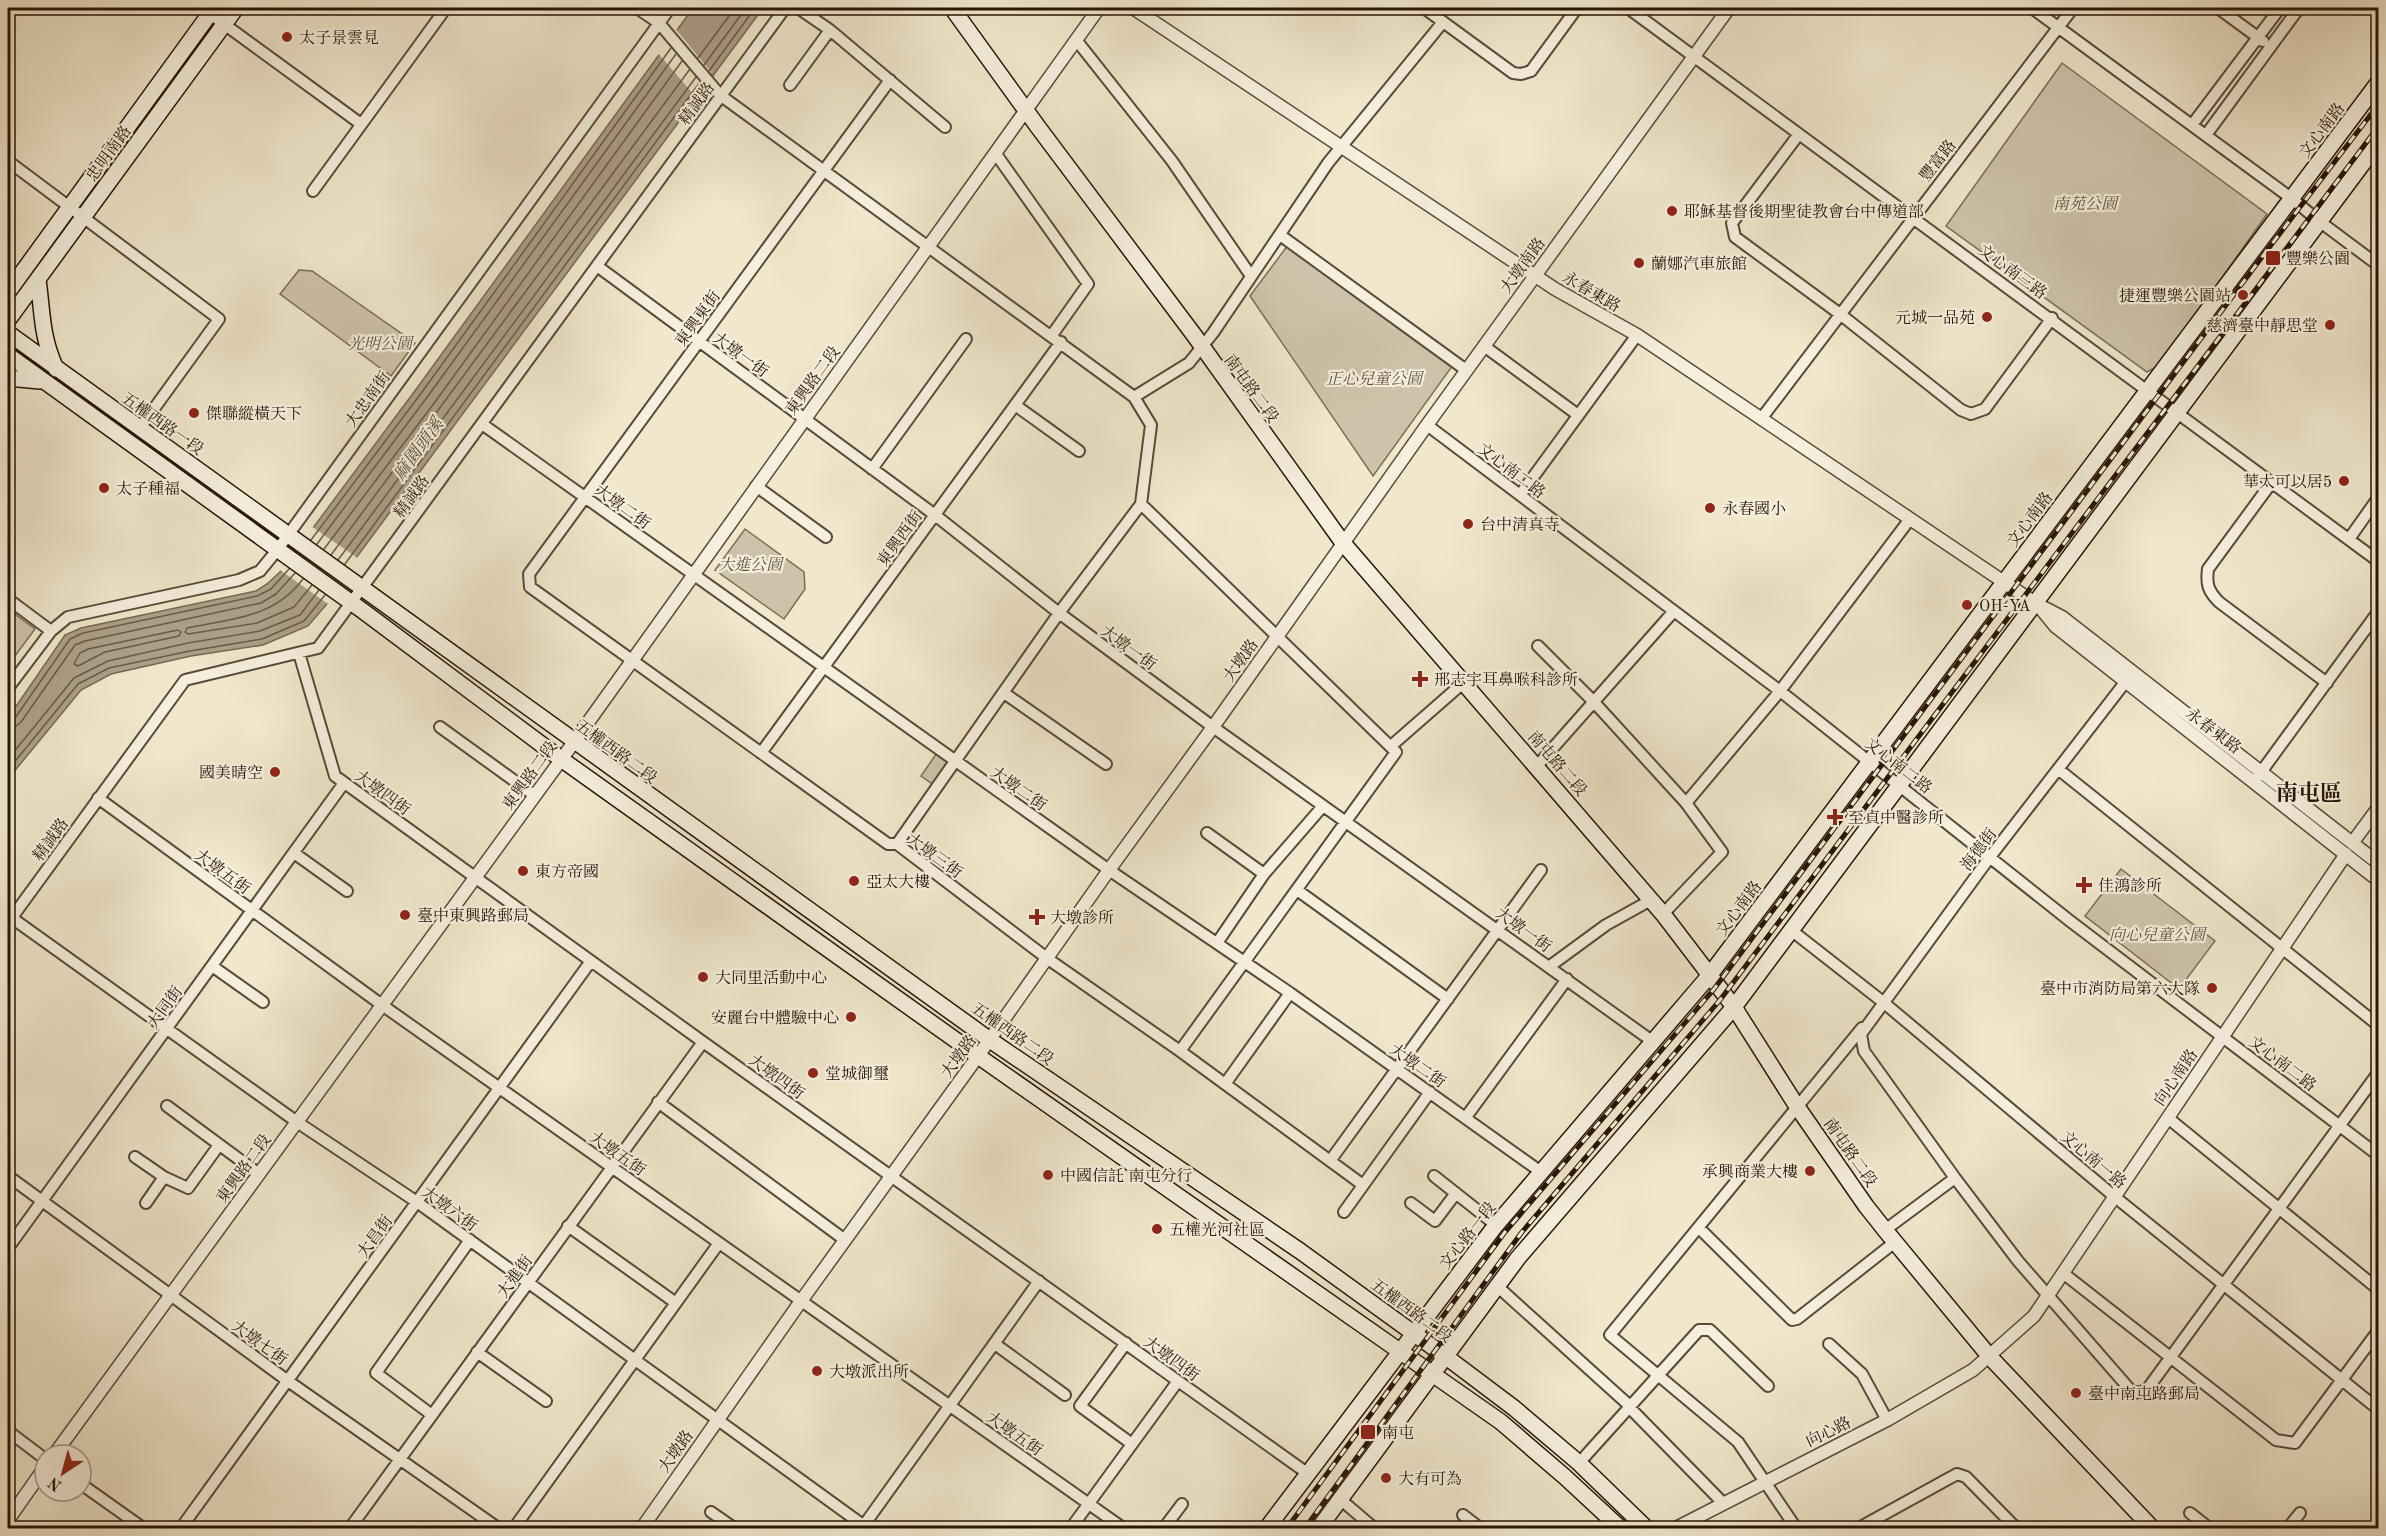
<svg xmlns="http://www.w3.org/2000/svg" width="2386" height="1536" font-family="'Old Standard TT','Noto Serif TC',serif">
<style>
.green{fill:#cec3aa;stroke:#7b6c58;stroke-width:1.5}
.water{fill:#ac9f89;stroke:#776755;stroke-width:1.5}
.pier{fill:#f0e7cc}
.lines{fill:none;stroke-linecap:round;stroke-linejoin:round}
.shore{stroke:#6a5a48;stroke-width:1.5}
.minor-casing{stroke:#5a4938;stroke-width:14}
.tertiary-casing{stroke:#5a4938;stroke-width:15}
.secondary-casing{stroke:#281406;stroke-width:18}
.minor{stroke:#f5efde;stroke-width:10}
.tertiary{stroke:#f5efde;stroke-width:12}
.secondary{stroke:#f5efde;stroke-width:15}
.rail-casing{stroke:#281406;stroke-width:5}
.rail{stroke:#f5efde;stroke-width:3;stroke-dasharray:9;stroke-linecap:butt}
.poi-dot{fill:#8f2418;stroke:#f5efde;stroke-width:2}
.labels{text-anchor:middle;stroke-width:4.5;stroke-linejoin:round;paint-order:stroke}
.poi-label{font-size:16px;fill:#281406;stroke:#f5efde;text-anchor:start}
.street-label{font-size:16px;fill:#281406;stroke:#f5efde}
.park-label{font-size:16px;font-style:italic;fill:#62513f;stroke:#f5efde}
.water-label{font-size:18px;font-style:italic;fill:#5d4c3a;stroke:#f5efde}
.district-label{font-size:22px;font-weight:bold;fill:#281406;stroke:#f5efde}
</style>
<rect width="100%" height="100%" fill="#f0e7cc"/>
<filter id="stains"><feTurbulence type="fractalNoise" baseFrequency=".00333" numOctaves="4"/><feColorMatrix values="0 0 0 0 .2 0 0 0 0 .09 0 0 0 0 .02 0 0 0 .5 -.17"/></filter>
<radialGradient id="worn" r=".72"><stop offset=".6" stop-color="#630" stop-opacity="0"/><stop offset="1" stop-color="#630" stop-opacity=".3"/></radialGradient>
<path class="green" d="M2062 63 2267 214 2160 365 2147 372 1946 226Z
M1288 245 1453 365 1373 476 1250 296Z
M299 270 312 271 415 343 391 376 280 294Z
M745 529 804 572 805 589 784 619 715 570Z
M8 609 35 629 9 664 8 663Z
M939 750 953 761 935 786 921 776Z
M2121 869 2215 941 2179 989 2085 916Z"/>
<path class="water" d="M693 8H763L356 558 326 605 308 626 263 645 191 656 111 674 81 690 8 779V718L65 635 81 628 256 591 267 584 281 571 417 388Z"/>
<path class="pier" d="M675 28 711 72 694 95 657 52Z
M311 526 359 559 328 604 280 570Z"/>
<g class="lines">
<path class="shore" d="M698 58 735 8
M704 65 746 8
M709 71 755 8
M311 540 422 392 671 48
M317 544 428 396 676 54
M324 549 435 402 682 61
M331 555 690 69
M338 560 696 77
M345 564 700 82
M303 579C274 618 231 619 187 628L185 632 188 634 257 623 294 607 312 585
M178 630 181 632 179 636 105 652 78 666 74 664 80 653 88 649Z
M8 721 15 718 70 639 83 633 257 596 271 589 289 569
M8 728 15 727 21 722 75 645 85 641 261 603 276 594 295 573
M8 759 74 678 108 661 188 643 260 631 300 615 319 590
M8 770 78 684 109 668 190 651 262 639 304 621 325 595"/>
<g class="minor-casing">
<path id="minor" d="M202 8 361 124
M637 8 659 23 720 95 1134 397
M798 8 830 30 945 127
M1424 8 1513 73 1521 74 1531 71 1577 8
M1628 8 2378 561
M2032 8 2291 198 2319 221 2378 265
M2218 8 2263 41
M1077 41 1172 161 1251 276
M890 80 529 574 530 587 888 844H897L1048 959 1180 1051 1363 1185
M790 85 830 30
M2192 125 2280 8
M1799 134 1732 223 1735 237 1840 314 1961 410 1971 414 1985 409 2052 318
M2206 135 2299 8
M996 154 1088 284 1052 335
M8 161 219 319 140 428
M313 191 446 8
M1280 235 1466 370
M597 266 935 515 1059 613 1213 727 1652 1041
M1484 346 1578 415
M1015 405 1079 451
M1761 419 2073 8
M482 424 1109 870 1290 993 1541 1172
M1427 425 1780 691 2070 921 2378 1155
M872 469 966 339
M2272 482 2208 569C2206 584 2208 591 2219 602L2327 683
M756 486 826 537
M1520 495 1637 335
M1141 504 1396 752 1180 1051
M2349 539 2378 498
M8 599 51 631
M1538 646 1593 701 1686 803 1722 852 1663 914
M299 653 335 776 703 1042 1307 1473
M2130 676 1990 857 1861 1034 1864 1051 1955 1178 2018 1261 2133 1393 2146 1391 2378 1073
M8 688 51 631 68 617 239 580 260 571 278 549 670 8
M1004 693 1106 764
M440 727 534 795
M1391 746 1463 683
M761 753 1061 342
M1537 766 1674 611
M2058 769 2378 1025
M2256 779 2378 612
M98 798 382 1005 1123 1528
M1686 803 1780 691 1910 519
M1207 833 1264 874
M897 844 1059 613 1141 504 1151 425 1134 397 1189 363 1213 333 1328 163 1443 22
M294 853 347 891
M1297 890 1448 999
M8 910 12 918 297 1122 417 1202 867 1528
M8 923 185 680 318 648 785 8
M1791 930 1883 1002 2115 1197 2378 1409
M1217 943 1264 874 1323 806
M212 966 263 1002
M1550 966 1606 925 1651 900
M1225 1084 1290 993
M658 1102 845 1240
M167 1106 259 1174
M1466 1117 1567 979
M2168 1118 2378 1289
M135 1157 164 1177 188 1188 219 1145
M1330 1161 1541 870
M8 1176 288 1381 498 1528
M1434 1176 1496 1225
M146 1203 164 1177
M1411 1203 1435 1221 1456 1193
M1344 1212 1430 1092
M568 1226 676 1303
M1699 1228 1792 1320 1797 1319 1895 1242
M1885 1230 1955 1178
M8 1248 344 783
M2063 1273 2276 1440 2295 1443 2378 1331
M1497 1286 1631 1407
M1126 1343 1080 1406 1132 1444
M995 1344 1065 1395
M1829 1344 1862 1374 1887 1420
M477 1352 546 1401
M1630 1408 1723 1503
M432 1415 376 1373 470 1240
M8 1431 45 1459
M1579 1463 1699 1330H1710L1768 1386
M81 1484 143 1528
M1340 1499 1374 1528
M711 1512 734 1528
M2190 1513 2209 1528
M1463 1515 1480 1528
M181 1528 591 961
M350 1528 703 1042
M514 1528 719 1243
M862 1528 1039 1281
M1071 1528 1178 1381
M1164 1528 1182 1504
M1796 1528 1738 1442 1610 1335 1862 1028
M1859 1528 1957 1474 1966 1477 2016 1528
M2288 1528 2300 1513
M2374 1528 2378 1525"/>
</g>
<g class="tertiary-casing">
<path id="tertiary" d="M1133 8 1555 289 1637 335 2035 603 2062 617 2378 863
M2042 610 2055 626 2378 880
M2353 842 2378 808
M54 1455 574 742 1099 8
M8 1520 45 1467
M642 1528 801 1301 978 1056 1109 870 1213 727 1427 425 1729 8
M1676 1528 1887 1420 1973 1370 2034 1316 2346 854"/>
</g>
<g class="secondary-casing">
<path id="secondary" d="M952 8 1038 127 1194 335 1343 543 1663 914 1734 1007 1798 1108 1866 1206 1885 1230 1990 1357 2152 1528
M38 280C43 316 41 335 56 369
M8 292 214 8
M8 320 236 8
M8 333 990 1040 1300 1251 1445 1356 1514 1408 1579 1463 1646 1528
M8 355 363 611 561 759 978 1056 1501 1422 1565 1477 1620 1528
M8 378 40 381
M1267 1528 1496 1225 1709 976 2378 83
M1319 1528 1518 1258 1734 1007 2378 143"/>
</g>
<use href="#minor" class="minor"/>
<use href="#tertiary" class="tertiary"/>
<use href="#secondary" class="secondary"/>
<g class="rail-casing">
<path id="rail" d="M1287 1528 1505 1232 1714 989 2268 249 2378 105
M1305 1528 1522 1232 1720 1000 2378 127"/>
</g>
<use href="#rail" class="rail"/>
</g>
<g class="poi-dot">
<circle cx="287" cy="37" r="6"/>
<circle cx="1672" cy="211" r="6"/>
<rect x="2265" y="250" width="16" height="16" rx="3"/>
<circle cx="1639" cy="263" r="6"/>
<circle cx="2243" cy="295" r="6"/>
<circle cx="1987" cy="317" r="6"/>
<circle cx="2330" cy="325" r="6"/>
<circle cx="194" cy="413" r="6"/>
<circle cx="2344" cy="481" r="6"/>
<circle cx="104" cy="488" r="6"/>
<circle cx="1710" cy="508" r="6"/>
<circle cx="1468" cy="524" r="6"/>
<circle cx="1967" cy="605" r="6"/>
<path d="M1417 670h6v6h6v6h-6v6h-6v-6h-6v-6h6z"/>
<circle cx="275" cy="772" r="6"/>
<path d="M1832 808h6v6h6v6h-6v6h-6v-6h-6v-6h6z"/>
<circle cx="523" cy="871" r="6"/>
<circle cx="854" cy="881" r="6"/>
<path d="M2081 876h6v6h6v6h-6v6h-6v-6h-6v-6h6z"/>
<circle cx="405" cy="915" r="6"/>
<path d="M1034 908h6v6h6v6h-6v6h-6v-6h-6v-6h6z"/>
<circle cx="703" cy="977" r="6"/>
<circle cx="2212" cy="988" r="6"/>
<circle cx="851" cy="1017" r="6"/>
<circle cx="813" cy="1073" r="6"/>
<circle cx="1810" cy="1171" r="6"/>
<circle cx="1048" cy="1175" r="6"/>
<circle cx="1157" cy="1229" r="6"/>
<circle cx="817" cy="1371" r="6"/>
<circle cx="2076" cy="1393" r="6"/>
<rect x="1360" y="1424" width="16" height="16" rx="3"/>
<circle cx="1386" cy="1478" r="6"/>
</g>
<g class="labels">
<g class="poi-label">
<text x="299" y="43">太子景雲見</text>
<text x="1684" y="217">耶穌基督後期聖徒教會台中傳道部</text>
<text x="2286" y="264">豐樂公園</text>
<text x="1651" y="269">蘭娜汽車旅館</text>
<text x="2231" y="301" text-anchor="end">捷運豐樂公園站</text>
<text x="1975" y="323" text-anchor="end">元城一品苑</text>
<text x="2318" y="331" text-anchor="end">慈濟臺中靜思堂</text>
<text x="206" y="419">傑聯縱橫天下</text>
<text x="2332" y="487" text-anchor="end">華太可以居5</text>
<text x="116" y="494">太子種福</text>
<text x="1722" y="514">永春國小</text>
<text x="1480" y="530">台中清真寺</text>
<text x="1979" y="611">OH-YA</text>
<text x="1434" y="685">邢志宇耳鼻喉科診所</text>
<text x="263" y="778" text-anchor="end">國美晴空</text>
<text x="1848" y="823">至貞中醫診所</text>
<text x="535" y="877">東方帝國</text>
<text x="866" y="887">亞太大樓</text>
<text x="2098" y="891">佳鴻診所</text>
<text x="417" y="921">臺中東興路郵局</text>
<text x="1050" y="923">大墩診所</text>
<text x="715" y="983">大同里活動中心</text>
<text x="2200" y="994" text-anchor="end">臺中市消防局第六大隊</text>
<text x="839" y="1023" text-anchor="end">安麗台中體驗中心</text>
<text x="825" y="1079">堂城御璽</text>
<text x="1798" y="1177" text-anchor="end">承興商業大樓</text>
<text x="1060" y="1181">中國信託 南屯分行</text>
<text x="1169" y="1235">五權光河社區</text>
<text x="829" y="1377">大墩派出所</text>
<text x="2088" y="1399">臺中南屯路郵局</text>
<text x="1382" y="1438">南屯</text>
<text x="1398" y="1484">大有可為</text>
</g>
<g class="street-label">
<text transform="translate(696 103) rotate(-54)" y="6">精誠路</text>
<text transform="translate(2321 130) rotate(-53)" y="6">文心南路</text>
<text transform="translate(108 153) rotate(-54)" y="6">忠明南路</text>
<text transform="translate(1937 160) rotate(-52)" y="6">豐富路</text>
<text transform="translate(1522 265) rotate(-54)" y="6">大墩南路</text>
<text transform="translate(2013 271) rotate(36)" y="6">文心南三路</text>
<text transform="translate(1592 291) rotate(30)" y="6">永春東路</text>
<text transform="translate(697 318) rotate(-54)" y="6">東興東街</text>
<text transform="translate(741 354) rotate(36)" y="6">大墩一街</text>
<text transform="translate(812 380) rotate(-54)" y="6">東興路二段</text>
<text transform="translate(1252 388) rotate(54)" y="6">南屯路二段</text>
<text transform="translate(367 399) rotate(-54)" y="6">大忠南街</text>
<text transform="translate(163 423) rotate(35)" y="6">五權西路一段</text>
<text transform="translate(1512 470) rotate(37)" y="6">文心南二路</text>
<text transform="translate(411 496) rotate(-54)" y="6">精誠路</text>
<text transform="translate(623 506) rotate(36)" y="6">大墩二街</text>
<text transform="translate(2029 519) rotate(-53)" y="6">文心南路</text>
<text transform="translate(899 538) rotate(-54)" y="6">東興西街</text>
<text transform="translate(1129 647) rotate(36)" y="6">大墩一街</text>
<text transform="translate(1240 660) rotate(-55)" y="6">大墩路</text>
<text transform="translate(2214 730) rotate(37)" y="6">永春東路</text>
<text transform="translate(617 751) rotate(36)" y="6">五權西路二段</text>
<text transform="translate(1558 763) rotate(49)" y="6">南屯路二段</text>
<text transform="translate(1899 765) rotate(38)" y="6">文心南二路</text>
<text transform="translate(529 775) rotate(-54)" y="6">東興路二段</text>
<text transform="translate(1019 788) rotate(35)" y="6">大墩二街</text>
<text transform="translate(383 792) rotate(36)" y="6">大墩四街</text>
<text transform="translate(50 839) rotate(-54)" y="6">精誠路</text>
<text transform="translate(1978 849) rotate(-53)" y="6">海德街</text>
<text transform="translate(935 855) rotate(36)" y="6">大墩三街</text>
<text transform="translate(223 871) rotate(36)" y="6">大墩五街</text>
<text transform="translate(1738 908) rotate(-53)" y="6">文心南路</text>
<text transform="translate(1524 929) rotate(36)" y="6">大墩一街</text>
<text transform="translate(164 1007) rotate(-54)" y="6">大同街</text>
<text transform="translate(1013 1033) rotate(35)" y="6">五權西路二段</text>
<text transform="translate(958 1056) rotate(-54)" y="6">大墩路</text>
<text transform="translate(2283 1063) rotate(37)" y="6">文心南二路</text>
<text transform="translate(1418 1065) rotate(35)" y="6">大墩二街</text>
<text transform="translate(777 1076) rotate(36)" y="6">大墩四街</text>
<text transform="translate(2175 1077) rotate(-56)" y="6">向心南路</text>
<text transform="translate(1851 1152) rotate(55)" y="6">南屯路二段</text>
<text transform="translate(618 1153) rotate(35)" y="6">大墩五街</text>
<text transform="translate(2094 1159) rotate(40)" y="6">文心南一路</text>
<text transform="translate(243 1168) rotate(-54)" y="6">東興路二段</text>
<text transform="translate(450 1208) rotate(36)" y="6">大墩六街</text>
<text transform="translate(1467 1235) rotate(-52)" y="6">文心路一段</text>
<text transform="translate(374 1236) rotate(-54)" y="6">大昌街</text>
<text transform="translate(514 1276) rotate(-54)" y="6">大進街</text>
<text transform="translate(1412 1310) rotate(36)" y="6">五權西路二段</text>
<text transform="translate(260 1342) rotate(36)" y="6">大墩七街</text>
<text transform="translate(1172 1358) rotate(36)" y="6">大墩四街</text>
<text transform="translate(1828 1431) rotate(-26)" y="6">向心路</text>
<text transform="translate(1015 1433) rotate(35)" y="6">大墩五街</text>
<text transform="translate(675 1451) rotate(-55)" y="6">大墩路</text>
</g>
<g class="park-label">
<text x="2085" y="209">南苑公園</text>
<text x="380" y="349">光明公園</text>
<text x="1374" y="384">正心兒童公園</text>
<text x="750" y="570">大進公園</text>
<text x="2157" y="940">向心兒童公園</text>
</g>
<g class="water-label">
<text transform="translate(418 449) rotate(-54)" y="6">麻園頭溪</text>
</g>
<g class="district-label">
<text x="2309" y="800">南屯區</text>
</g>
</g>
<rect width="2386" height="1536" fill="none" stroke="#f0e7cc" stroke-width="30"/>
<rect x="9" y="9" width="2368" height="1518" fill="none" stroke="#281406" stroke-width="3"/>
<rect x="15" y="15" width="2356" height="1506" fill="none" stroke="#281406" stroke-width="1.5"/>
<g transform="translate(63 1473) rotate(216)"><circle r="28" fill="#f5efde" stroke="#a39788" stroke-width="1.5"/>
<path d="M0-4.5L10 22L0 15L-10 22Z" fill="#8f2418"/>
<text y="-9" font-size="16" font-weight="bold" text-anchor="middle" fill="#281406">N</text>
</g>
<rect width="100%" height="100%" filter="url(#stains)"/>
<rect width="100%" height="100%" fill="url(#worn)"/>
</svg>
